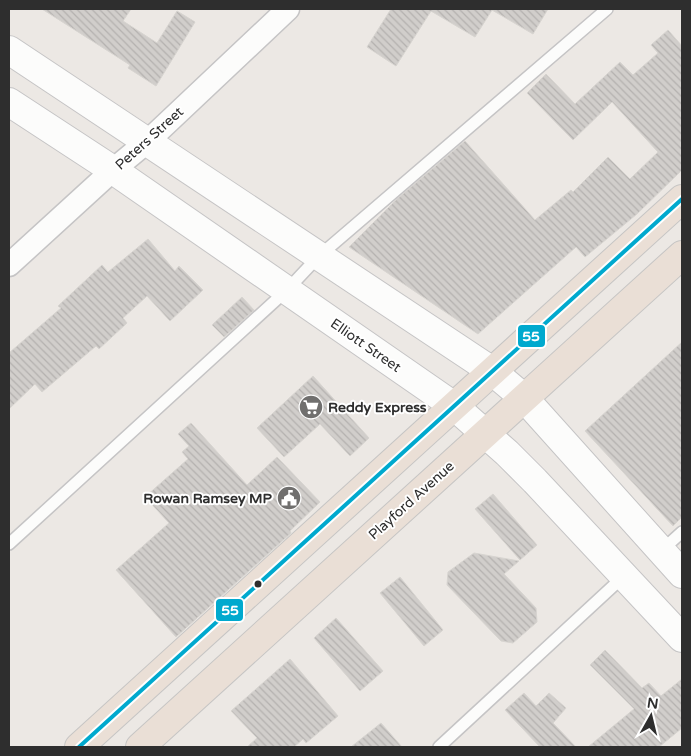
<svg xmlns="http://www.w3.org/2000/svg" width="691" height="756" font-family="'Varela Round',sans-serif">
<style>
.building{fill:url(#building-back-hatch);stroke:#d7d4d0}
.lines{fill:none;stroke-linecap:round;stroke-linejoin:round}
.lane-casing{stroke:#c5c4c5;stroke-width:14}
.street-casing{stroke:#c5c4c5;stroke-width:25}
.secondary-casing{stroke:#c5c4c5;stroke-width:30}
.highway-casing{stroke:#c6c5c4;stroke-width:30}
.lane{stroke:#fcfcfb;stroke-width:11}
.street{stroke:#fcfcfb;stroke-width:22}
.secondary{stroke:#fcfcfb;stroke-width:28}
.highway{stroke:#eadfd6;stroke-width:28}
.bus-1-casing{stroke:#fff;stroke-width:8}
.bus-1{stroke:#00a9ce;stroke-width:4}
.bus-dot{fill:#2e2e2e;stroke:#fff;stroke-width:2}
.labels{text-anchor:middle;stroke-width:4;stroke-linejoin:round;paint-order:stroke}
.street-label{font-size:14px;fill:#2e2e2e;stroke:#fff}
.poi-label{font-size:14px;font-weight:bold;fill:#2e2e2e;stroke:#fff;text-anchor:start}
.line-badge{stroke:#fff;stroke-width:2}
.badge-label{font-size:14px;text-anchor:middle;font-weight:bold;fill:#fff}
</style>
<defs>
<pattern id="building-back-hatch" width="6" height="6" patternUnits="userSpaceOnUse" patternTransform="scale(1.25)"><rect width="6" height="6" fill="#d1cecb"/><path d="M-1 5l2 2M0 0l6 6M5-1l2 2" fill="none" stroke="#b4b1af"/></pattern>
</defs>
<rect width="100%" height="100%" fill="#ece8e4"/>
<path class="building" d="M42 9H131L123 21 157 43 177 11 195 22 156 86 128 68 130 65Z
M391 9H548L533 34 492 10 475 37 431 11 396 66 367 47Z
M668 30 682 46V170L637 214 585 257 576 247 478 334 349 247 397 199 465 141 535 220 571 190 573 192 608 157 630 179 658 152 612 102 573 140 527 93 546 74 575 104 620 62 633 75 658 53 651 45Z
M148 239 175 271 179 266 203 290 170 321 147 296 123 318 127 323 99 349 96 346 42 392 35 384 9 409V353L61 308 58 306 102 265 108 272Z
M242 297 254 310 224 337 212 325Z
M682 342V517L673 526 585 431Z
M313 376 369 438 350 456 320 424 284 457 257 428Z
M191 423 247 485 277 457 320 502 290 531 291 533 176 637 116 570 169 523 145 497 188 459 182 452 189 446 178 434Z
M493 494 537 545 520 560 475 509Z
M474 553 519 561 504 574 536 608 537 622 513 643 501 641 447 585 448 572Z
M400 577 443 630 424 646 380 593Z
M336 618 383 671 360 691 314 638Z
M605 650 642 688 649 683 661 696 682 679V728L659 747H588L634 709 590 665Z
M290 659 338 716 306 743 303 739 294 747H247L257 738 231 711Z
M524 693 536 706 549 693 566 708 553 723 576 747H540L505 710Z
M381 723 402 747H351Z"/>
<g class="lines">
<g class="lane-casing">
<path id="lane" d="M9 544 287 290 318 257 607 9
M661 551 682 532
M439 747 624 576"/>
</g>
<g class="street-casing">
<path id="street" d="M9 265 113 170 148 141 288 9"/>
</g>
<g class="secondary-casing">
<path id="secondary" d="M9 50 492 371 524 398 682 574
M9 102 113 170 454 406 507 453 535 481 682 638"/>
</g>
<g class="highway-casing">
<path id="highway" d="M79 747 682 199
M140 747 682 255"/>
</g>
<use href="#lane" class="lane"/>
<use href="#street" class="street"/>
<use href="#secondary" class="secondary"/>
<use href="#highway" class="highway"/>
<g class="bus-1-casing">
<path id="bus-1" d="M79 747 682 199"/>
</g>
<use href="#bus-1" class="bus-1"/>
</g>
<defs>
<g id="supermarket-disc" transform="scale(1.25)"><circle r="9.5" fill="#706f6e" stroke="#fff"/><path d="M-6-5.5h2.5l.6 2H6L4.5 2H-2.5L-4.4-4H-6ZM-1.5 3.2a1.3 1.3 0 1 0 .1 0ZM3 3.2a1.3 1.3 0 1 0 .1 0Z" fill="#fff"/></g>
<g id="civic-disc" transform="scale(1.25)"><circle r="9.5" fill="#706f6e" stroke="#fff"/><path d="M-.6-6.5H3V-4.5H.6V-3L4-1V1h2V6H-6V1h2V-1L-.6-3ZM-1.2 2.5V6h2.4V2.5Z" fill="#fff"/></g>
</defs>
<g fill-rule="evenodd">
<use href="#supermarket-disc" x="311" y="407"/>
<use href="#civic-disc" x="289" y="498"/>
</g>
<circle class="bus-dot" cx="258" cy="584" r="4.5"/>
<g class="labels">
<g class="street-label">
<text transform="translate(149 138) rotate(-42)" y="5">Peters Street</text>
<text transform="translate(366 345) rotate(35)" y="5">Elliott Street</text>
<text transform="translate(411 500) rotate(-42)" y="5">Playford Avenue</text>
</g>
<g class="poi-label">
<text x="328" y="412">Reddy Express</text>
<text x="272" y="503" text-anchor="end">Rowan Ramsey MP</text>
</g>
</g>
<g class="line-badge">
<rect x="517" y="324" width="29" height="24" rx="5" fill="#00a9ce"/>
<rect x="215" y="598" width="29" height="24" rx="5" fill="#00a9ce"/>
</g>
<g class="badge-label">
<text x="531" y="341">55</text>
<text x="230" y="615">55</text>
</g>
<rect width="691" height="756" fill="none" stroke="#2e2e2e" stroke-width="20"/>
<g transform="translate(651 716) rotate(8)" stroke="#ffffff" stroke-width="4" paint-order="stroke">
<path d="M0-4L9 19L0 12L-9 19Z" fill="#2e2e2e"/>
<text y="-8" font-size="14" font-weight="bold" text-anchor="middle" fill="#2e2e2e">N</text>
</g>
</svg>
